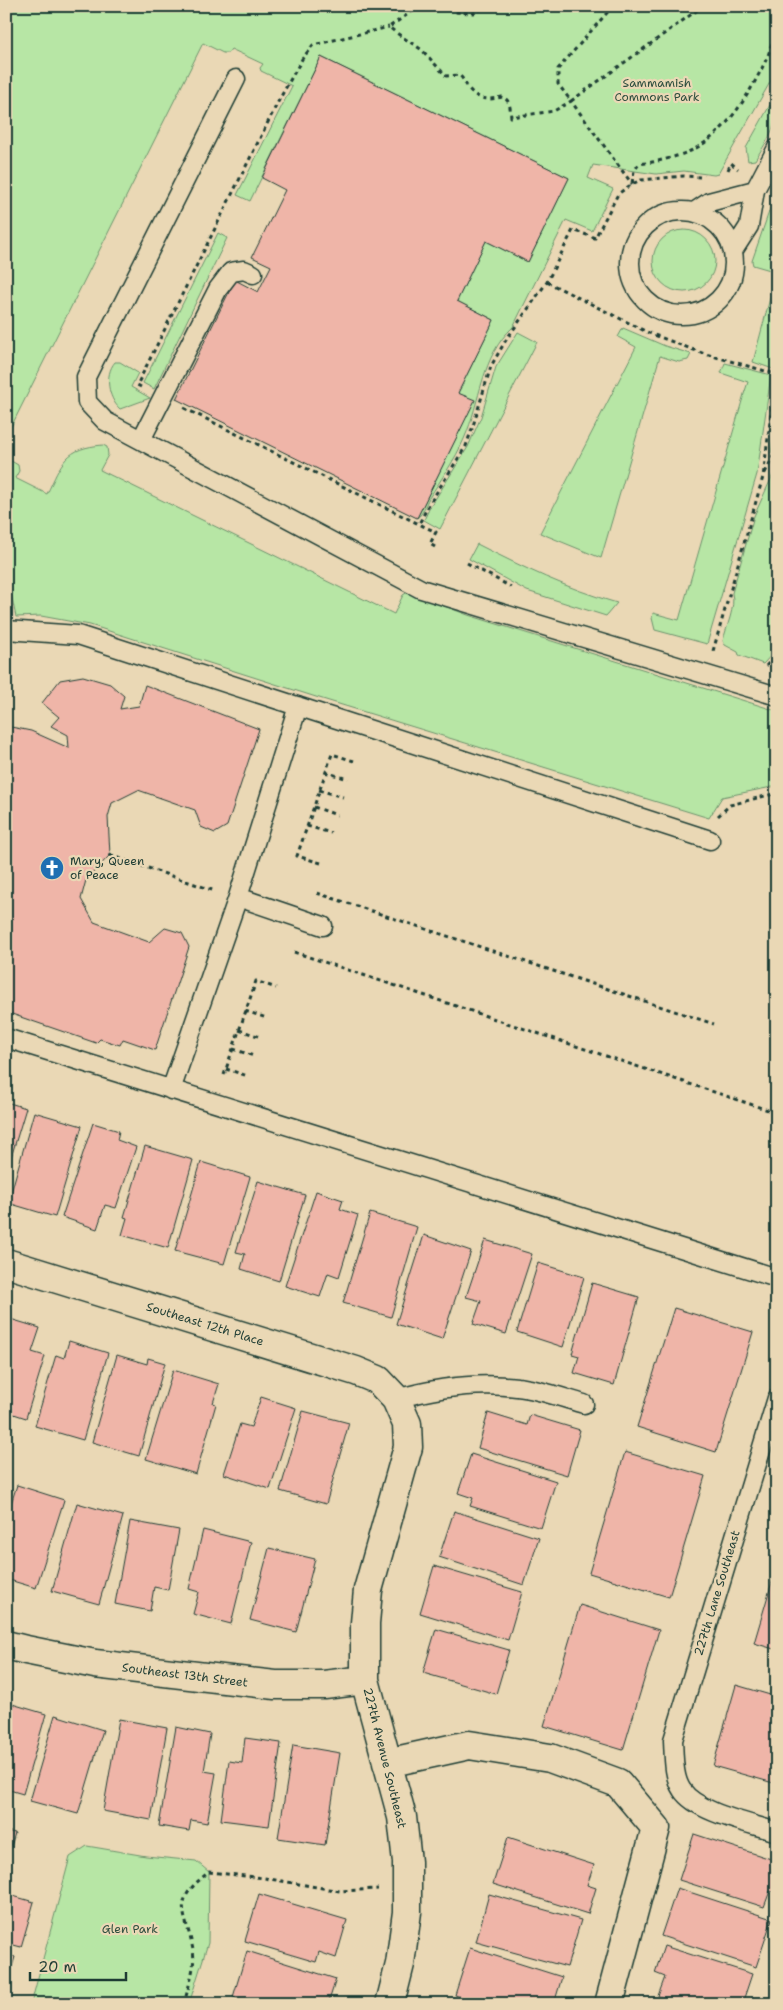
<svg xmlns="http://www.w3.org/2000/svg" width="783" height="2010" font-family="'Shantell Sans',sans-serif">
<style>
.green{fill:#b7e6a5;stroke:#6b926c}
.building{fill:#efb5a8;stroke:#1f3d34}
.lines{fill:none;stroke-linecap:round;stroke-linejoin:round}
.lane-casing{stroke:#1f3d34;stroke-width:21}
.street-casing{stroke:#1f3d34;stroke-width:31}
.path{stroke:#1f3d34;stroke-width:3;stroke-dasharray:4 4;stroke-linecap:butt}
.lane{stroke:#ead8b5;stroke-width:18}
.street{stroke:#ead8b5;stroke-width:28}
.labels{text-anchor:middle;stroke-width:4.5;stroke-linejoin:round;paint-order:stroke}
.park-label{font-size:12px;fill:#2e4e3f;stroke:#ead8b5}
.poi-label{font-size:12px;fill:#1f3d34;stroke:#ead8b5;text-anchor:start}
.street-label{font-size:12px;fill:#1f3d34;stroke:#ead8b5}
</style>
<rect width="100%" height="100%" fill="#ead8b5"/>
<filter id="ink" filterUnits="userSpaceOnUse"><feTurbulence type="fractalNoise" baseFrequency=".02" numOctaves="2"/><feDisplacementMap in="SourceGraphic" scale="10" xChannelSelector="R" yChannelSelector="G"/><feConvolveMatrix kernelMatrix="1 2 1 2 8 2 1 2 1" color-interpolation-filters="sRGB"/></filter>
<g filter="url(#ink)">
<path class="green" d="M6 6H777V70L718 174 714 175 684 171 656 174 593 165 588 178 613 189 592 231 566 220 513 327C481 356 481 401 464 439 455 460 442 478 429 498 425 505 424 513 417 518L474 401 458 393 494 320 457 301 486 241 528 262 569 178 321 57 250 201 237 195 292 86 261 71 260 68 263 64 231 49 228 53H223L203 43 6 437Z
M770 105C783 122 764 145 755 160L748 161 746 148Z
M777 202V340L773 369 753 362 777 272 753 265 752 261 772 203Z
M653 261a31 31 0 1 1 62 0a31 31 0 1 1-62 0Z
M218 233 227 238 154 389 143 383Z
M623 328 665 346 691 354 688 360 679 362 660 356 601 558 540 533 636 347 618 337Z
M518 332 537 342 440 529 424 520 429 509 468 447 481 417 496 367Z
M115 362H120L138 373 131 387 150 398 120 409C108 398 104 375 115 362Z
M725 363 771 375 757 474 707 644 655 630 652 618 653 613 679 620 744 394 748 382 721 373Z
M777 404V442L771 453Z
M103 445 107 447 108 455 100 470 394 614 403 595 408 592 468 615 777 711V786L722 797 709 818 316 697 90 625 41 616 16 617 10 589H6V458L18 465 19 471 15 478 47 494C62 462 65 448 103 445Z
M777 466V649L763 664 739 655 738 652 725 645 723 641C726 627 736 607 732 593L754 516Z
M477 544C522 567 568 589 617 603L606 616 527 591 469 559Z
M87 1846 146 1856 196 1861 209 1872 208 1943 189 2004H31L70 1857Z"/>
<path class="building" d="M321 57 569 178 528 262 486 241 457 301 494 320 458 393 475 400 417 518 176 399 235 280 258 292 271 266 252 257 285 190 262 178Z
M83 676 110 684 124 696 120 709 139 706 145 685 259 729 227 826 215 833 201 827 195 810 138 790 112 803 108 817 110 855 86 880 81 899 94 922 149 942 165 928 182 933 189 947 155 1050 123 1039 120 1045 100 1039 96 1043 6 1012V726L31 731 69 748 68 735 51 726 59 717 42 703 60 680Z
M6 1102 26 1108 6 1174Z
M34 1112 82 1126 55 1217 8 1203Z
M93 1123 119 1131 117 1140 136 1147 116 1208 105 1205 97 1229 62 1217Z
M145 1146 193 1160 168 1248 122 1235 127 1218 124 1217Z
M201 1162 250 1177 224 1264 175 1251Z
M258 1181 305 1195 279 1281 241 1269 245 1254 236 1252Z
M316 1191 343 1200 340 1209 358 1215 339 1277 328 1273 320 1297 285 1286Z
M370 1213 417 1227 391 1317 343 1303Z
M424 1235 471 1251 442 1339 396 1324Z
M485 1240 532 1254 506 1334 473 1324 481 1301 466 1297Z
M538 1263 584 1277 563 1347 517 1332Z
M592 1283 639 1297 614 1385 574 1373 579 1356 572 1354Z
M674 1308 753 1332 716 1452 637 1427Z
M7 1318 40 1328 32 1352 45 1356 26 1418 8 1412 6 1418Z
M69 1341 108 1353 83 1440 35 1426 56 1355 64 1358Z
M117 1355 147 1364 148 1358 165 1363 139 1456 92 1442Z
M173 1370 219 1384 213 1403 216 1404 196 1474 146 1459Z
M261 1397 296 1408 270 1489 224 1474 240 1424 251 1427Z
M303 1411 349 1423 326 1504 280 1491Z
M488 1413 527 1425 530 1415 580 1430 567 1475 478 1448Z
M625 1452 705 1476 669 1597 589 1573Z
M471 1454 556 1481 541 1528 470 1506 473 1498 458 1493Z
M17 1485 64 1500 36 1588 6 1579V1519Z
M77 1503 123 1516 99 1604 52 1591Z
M454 1511 539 1538 524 1585 439 1557Z
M130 1521 179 1530 168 1590 154 1587 150 1611 115 1604Z
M203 1530 251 1542 231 1624 193 1614 199 1592 189 1589Z
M269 1548 315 1559 296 1632 250 1620Z
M777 1565V1650L754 1643Z
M434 1566 522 1592 508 1640 420 1613Z
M580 1605 659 1630 623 1750 544 1726Z
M436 1629 509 1650 496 1694 423 1673Z
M736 1685 777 1697V1784L713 1766Z
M12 1704 46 1714 23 1794 6 1789V1723Z
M55 1715 103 1730 78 1814 30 1801Z
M119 1719 167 1728 151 1820 103 1811Z
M176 1727 210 1734 204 1771 216 1773 207 1823 191 1820 189 1831 159 1826Z
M245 1738 281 1743 269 1826 221 1820 229 1761 242 1763Z
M293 1745 340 1753 325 1845 278 1838Z
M6 1831 15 1833 6 1863Z
M694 1834 777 1861V1893L770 1891 764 1907 679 1880Z
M508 1837 594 1865 587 1885 596 1888 588 1914 493 1884Z
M677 1888 772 1919 756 1967 661 1936Z
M6 1894 34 1902 21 1947 6 1943Z
M259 1894 347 1920 336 1958 319 1952 316 1962 245 1941Z
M489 1894 581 1920 567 1967 476 1942Z
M664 1946 752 1974 742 2004H683L658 1996 665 1977 655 1973Z
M470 1948 562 1977 554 2004H481L455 1995Z
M247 1951 336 1979 328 2004H254L233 1997Z
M6 1954 15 1957 6 1986Z"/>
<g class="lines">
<g class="lane-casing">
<path id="lane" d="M236 79 86 377 87 402 105 421 421 589 777 696
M630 263a52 52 0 1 1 104 0a52 52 0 1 1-104 0Z
M694 212 709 202 755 190
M733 251 749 226 755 190 777 148
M141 440 218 289 231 272 244 270 253 274
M6 630 78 635 710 840
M238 897 323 926
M6 1038 777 1278
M171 1090 238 897 298 706
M777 1398 673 1740C674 1755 673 1777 682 1790 697 1813 750 1823 777 1832
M396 1399C435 1388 476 1382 517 1387 539 1389 563 1398 584 1404"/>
</g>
<g class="street-casing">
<path id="street" d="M6 1263 356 1371 378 1380 396 1399 407 1424 408 1447 368 1590 365 1623V1680L402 1817 407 1862V1912L400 1964 390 2004
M6 1645 26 1650 95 1664 275 1685H324L365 1680
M387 1763 469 1745 550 1758 618 1783 656 1828 609 2004"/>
</g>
<path class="path" d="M420 6 389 27 395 32 422 50 446 76 459 75C464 79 465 84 469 89 479 101 489 100 502 97 511 100 510 109 511 117L554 111 571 101 632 184
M452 6 454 12 474 13 486 6
M613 6 558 69V84L571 101 703 6
M728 170 731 163 738 169
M632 183 634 171 639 164C656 162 673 158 688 152 726 136 750 93 767 58 771 48 774 36 777 25
M547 282 649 333 702 353 776 374
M141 387 137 385 279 100 302 59 313 45 389 27
M184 408 419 524
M765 473 777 448
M435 547 430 544 436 532 419 524 428 506 466 446 473 426 491 366 506 340 547 282 573 230 595 238 618 194 632 184 641 180 684 176 700 177
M467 563 511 587
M713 651 763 477 777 368
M766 666 777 654
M325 772 348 779
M319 790 343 797
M314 807 337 815
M718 816 730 805 777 793
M307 826 331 833
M110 855 215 891
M321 863 297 856 332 754 354 761
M317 893 714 1024
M294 952 777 1113
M245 1011 267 1018
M239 1030 261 1037
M233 1049 254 1056
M226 1069 248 1076
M224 1075 256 981 276 988
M184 2004C188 1987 196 1967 193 1950 186 1911 169 1903 209 1872L264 1878 340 1891 378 1889"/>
<use href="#lane" class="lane"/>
<use href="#street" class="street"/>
</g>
</g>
<defs>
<g id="church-disc" transform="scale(1.25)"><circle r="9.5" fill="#1f6fb2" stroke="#ead8b5"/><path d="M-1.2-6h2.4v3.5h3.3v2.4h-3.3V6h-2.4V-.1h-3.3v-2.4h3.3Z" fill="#fff"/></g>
</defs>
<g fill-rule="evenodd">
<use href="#church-disc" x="52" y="868"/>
</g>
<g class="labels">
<g class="park-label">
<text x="657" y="87">Sammamish<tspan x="657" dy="14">Commons Park</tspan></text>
<text x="130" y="1933">Glen Park</text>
</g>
<g class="poi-label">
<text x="70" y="865">Mary, Queen<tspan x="70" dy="14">of Peace</tspan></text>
</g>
<g class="street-label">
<text transform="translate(205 1324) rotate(17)" y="4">Southeast 12th Place</text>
<text transform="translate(717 1593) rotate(-73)" y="4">227th Lane Southeast</text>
<text transform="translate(185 1675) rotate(7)" y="4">Southeast 13th Street</text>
<text transform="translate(385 1758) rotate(76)" y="4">227th Avenue Southeast</text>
</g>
</g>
<rect width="783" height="2010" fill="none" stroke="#ead8b5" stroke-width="25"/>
<rect x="12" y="12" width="758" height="1985" fill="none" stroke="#1f3d34" stroke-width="2" filter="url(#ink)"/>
<path d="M30 1972v8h96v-8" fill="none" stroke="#1f3d34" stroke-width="2.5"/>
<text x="38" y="1972" font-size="15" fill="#1f3d34" stroke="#ead8b5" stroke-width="4" paint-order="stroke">20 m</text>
</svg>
